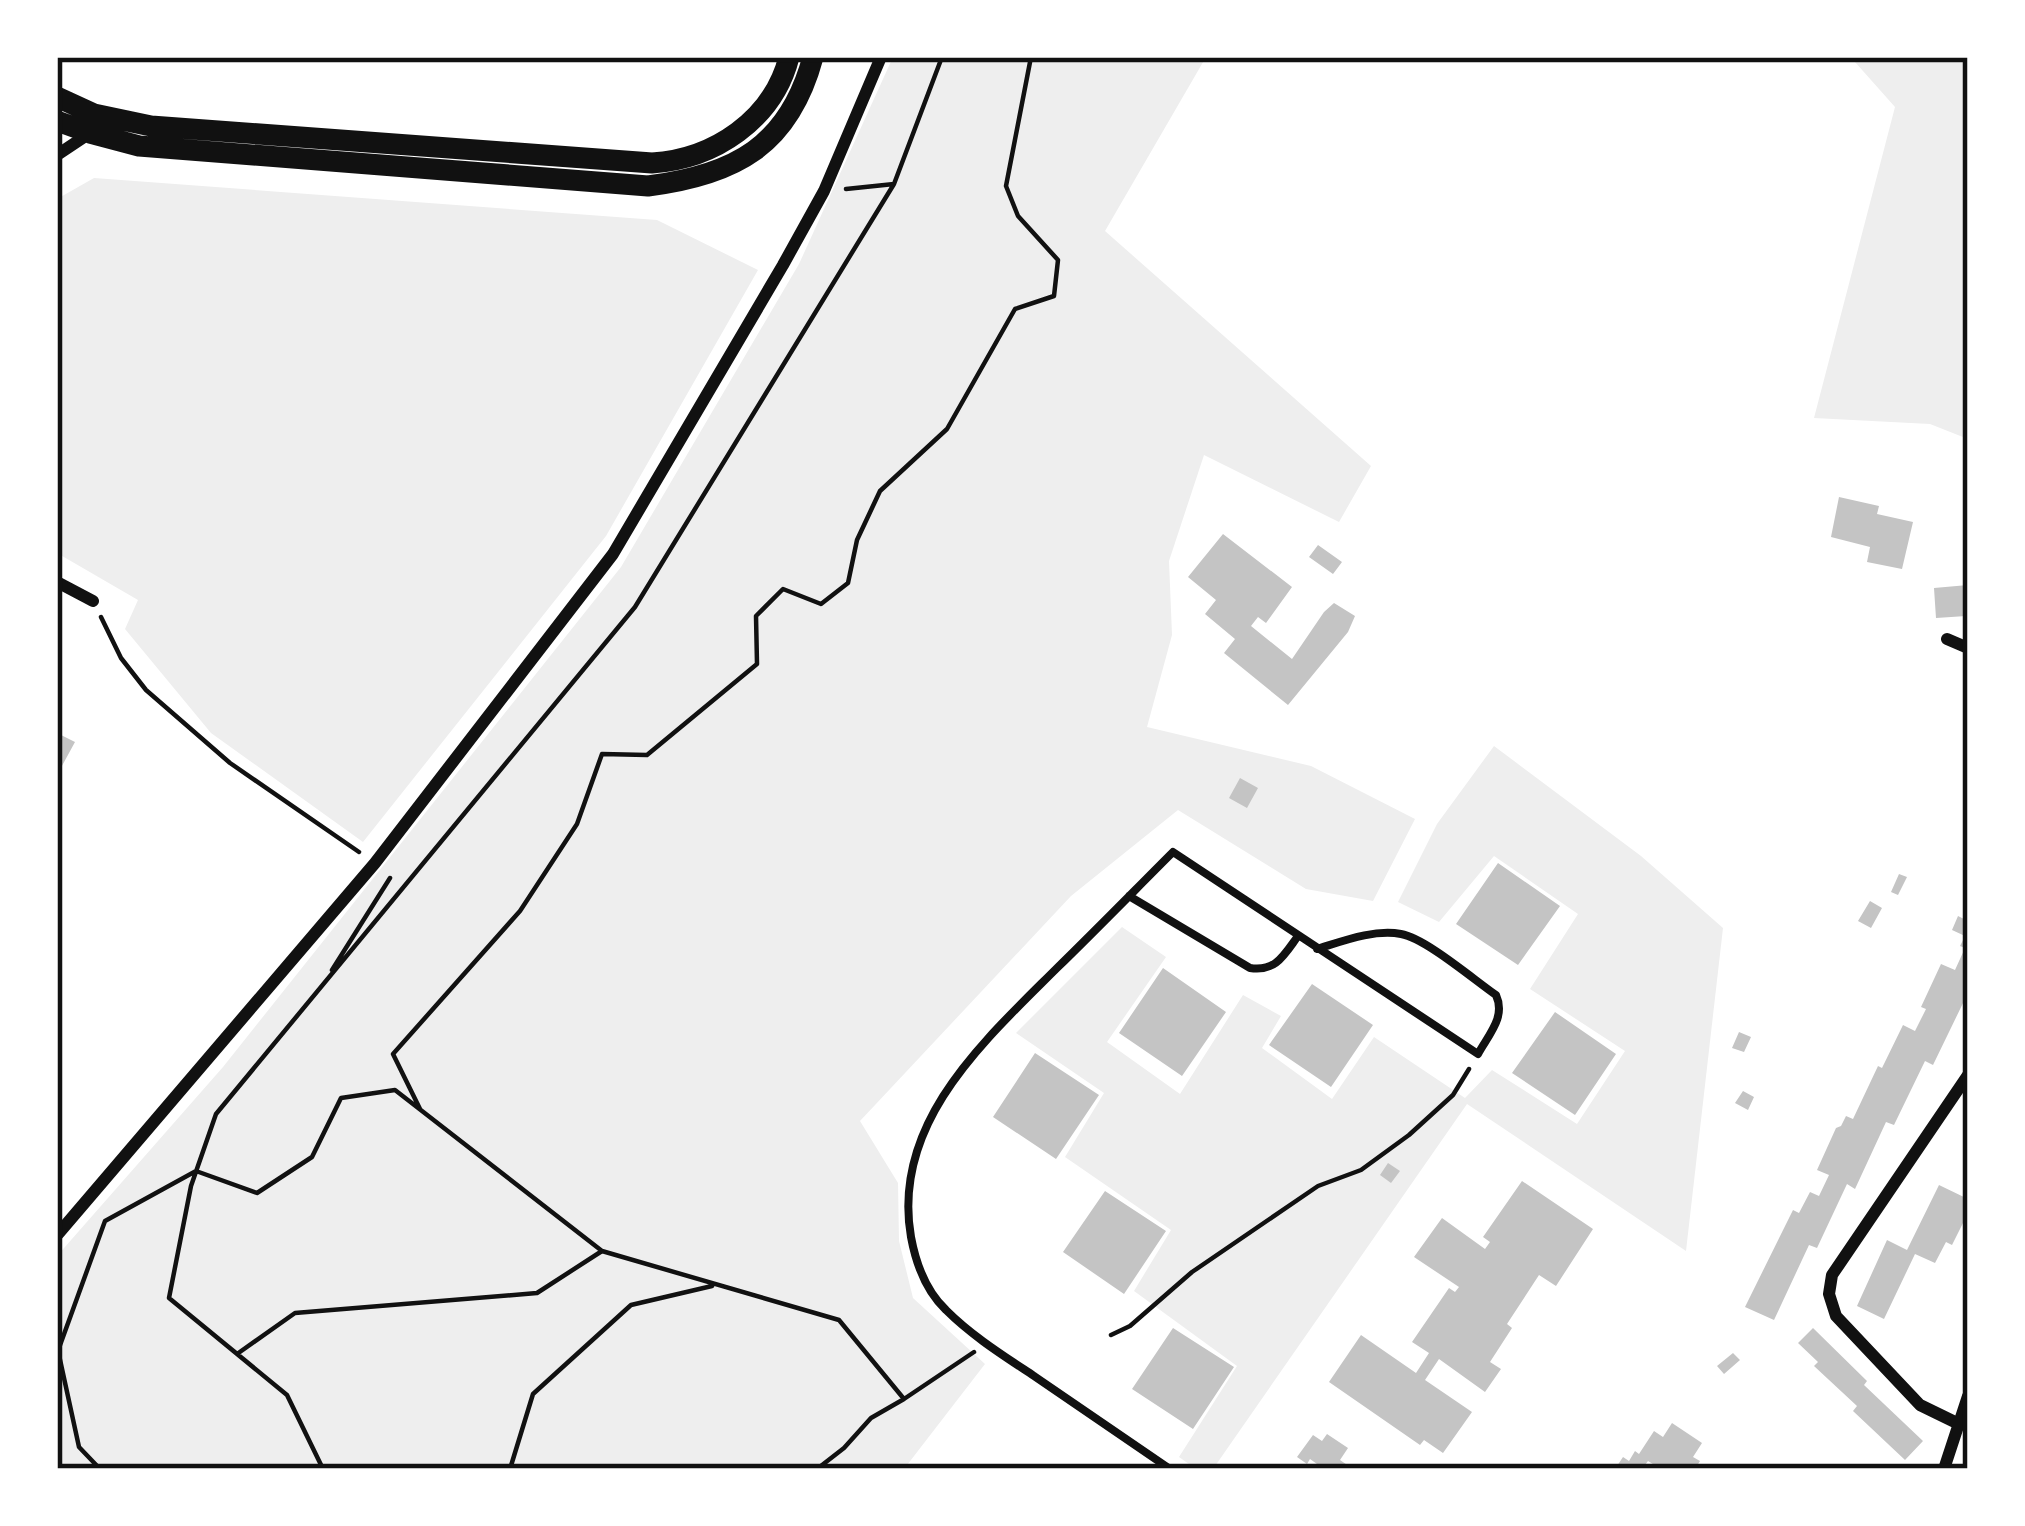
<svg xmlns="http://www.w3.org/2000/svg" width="2025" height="1526" font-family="'Noto Serif',serif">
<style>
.green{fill:#eee}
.building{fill:#c4c4c4}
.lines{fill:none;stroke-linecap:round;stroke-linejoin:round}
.path{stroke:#111;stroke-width:4.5}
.service{stroke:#111;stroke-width:8}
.minor{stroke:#111;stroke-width:12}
.secondary{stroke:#111;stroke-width:21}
.neatline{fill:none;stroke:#111;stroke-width:4.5}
</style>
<rect width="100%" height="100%" fill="#fff"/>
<path class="green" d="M893 57H1206L1105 231 1371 466 1339 522 1204 455 1169 561 1172 635 1147 727 1311 766 1415 819 1373 901 1306 889 1178 810 1071 896 860 1121 898 1183 899 1241 913 1298 985 1364 904 1469H58L57 1256 223 1067 621 567 799 264Z
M1854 57H1968V439L1930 424 1814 418 1895 107 1855 62Z
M94 178 657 220 758 270 606 536 363 842 211 733 125 629 138 600 57 553V199Z
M1494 746 1641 856 1723 928 1686 1251 1467 1104 1213 1469H1196L1179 1457 1237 1366 1134 1291 1171 1230 1065 1157 1104 1093 1016 1033 1122 927 1166 957 1107 1042 1180 1094 1243 995 1281 1016 1262 1048 1332 1099 1374 1037 1465 1098 1492 1070 1577 1124 1625 1051 1530 989 1578 914 1494 856 1439 922 1398 902 1437 824Z"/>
<path class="building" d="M1839 497 1879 506 1877 514 1913 522 1902 569 1867 562 1870 547 1831 537Z
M1223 534 1292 587 1266 623 1258 617 1251 626 1292 659 1324 612 1334 603 1355 616 1348 632 1288 705 1224 653 1235 639 1205 614 1216 600 1188 577Z
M1318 545 1342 562 1333 574 1309 557Z
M1968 585 1966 616 1936 618 1934 588Z
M57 733 75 742 57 775Z
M1240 778 1258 788 1247 808 1229 798Z
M1498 863 1560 906 1518 965 1456 924Z
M1899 874 1907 877 1898 895 1891 892Z
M1870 901 1882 908 1871 928 1858 921Z
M1958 916 1968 921V1003L1964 1001 1933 1065 1925 1061 1894 1125 1886 1122 1855 1189 1847 1184 1817 1248 1809 1245 1774 1320 1745 1307 1793 1210 1799 1213 1810 1192 1819 1196 1829 1175 1817 1170 1836 1128 1841 1126 1846 1116 1853 1119 1878 1066 1882 1068 1903 1025 1915 1031 1926 1009 1921 1007 1941 964 1955 970 1965 948 1960 946 1965 936 1952 930Z
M1163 968 1226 1012 1182 1076 1119 1033Z
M1312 984 1373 1025 1331 1087 1269 1045Z
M1555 1012 1616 1054 1575 1115 1512 1073Z
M1739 1032 1751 1037 1744 1052 1732 1048Z
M1035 1053 1099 1095 1056 1159 993 1117Z
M1743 1091 1754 1097 1748 1110 1735 1103Z
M1388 1163 1400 1171 1391 1183 1380 1175Z
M1522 1181 1593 1229 1556 1286 1539 1275 1507 1324 1512 1328 1490 1362 1501 1369 1485 1392 1439 1359 1425 1380 1472 1412 1443 1453 1424 1440 1420 1445 1329 1382 1361 1335 1416 1373 1429 1353 1412 1342 1449 1288 1455 1292 1459 1287 1414 1257 1442 1218 1485 1249 1490 1242 1483 1237Z
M1939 1185 1968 1199V1213L1952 1245 1946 1242 1935 1263 1915 1254 1884 1319 1857 1306 1887 1240 1907 1250Z
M1105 1191 1166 1231 1124 1294 1063 1252Z
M1173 1328 1234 1367 1193 1429 1132 1389Z
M1813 1328 1867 1381 1864 1385 1923 1441 1905 1460 1853 1411 1857 1406 1814 1366 1818 1362 1798 1343Z
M1733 1353 1740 1360 1724 1374 1717 1366Z
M1672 1423 1702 1443 1693 1457 1700 1461 1695 1469H1661L1648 1461 1642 1469H1615L1623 1457 1629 1461 1635 1451 1639 1454 1654 1431 1663 1437Z
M1327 1434 1348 1448 1340 1460 1353 1469H1324L1310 1459 1307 1464 1297 1457 1313 1435 1322 1441Z"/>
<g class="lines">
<path class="path" d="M846 189 894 184
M101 617 121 658 146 690 230 763 359 852
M332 970 390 878
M420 1109 393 1054 520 911 577 824 602 754 647 755 757 664 756 616 783 589 821 604 848 583 857 540 880 491 947 429 1015 309 1054 296 1058 260 1018 216 1006 186 1031 57
M58 1251 59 1355 79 1447 100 1469
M602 1251 839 1320 904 1399 871 1418 844 1448 817 1469
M1111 1335 1130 1326 1192 1272 1318 1186 1361 1170 1409 1135 1453 1095 1469 1069
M59 1348 105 1221 196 1171 257 1193 312 1157 341 1098 395 1090 602 1251 537 1293 295 1313 237 1354
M904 1399 974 1352
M323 1469 287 1395 169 1298 191 1186 216 1114 635 607 894 184 942 57
M510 1469 533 1394 631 1305 712 1286"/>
<path class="service" d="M1129 896 1250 968C1276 972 1284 955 1298 936
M1170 1469C1124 1438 1079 1407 1034 1376 1004 1356 972 1336 946 1310 926 1291 916 1264 911 1237 891 1123 984 1041 1057 968 1096 930 1134 891 1173 852L1478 1054C1489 1034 1506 1017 1496 995 1473 979 1425 938 1401 934 1374 929 1343 941 1317 949"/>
<path class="minor" d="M57 155 90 133
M57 582 93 601
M1947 639 1968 648
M58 1234 375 863 613 554 783 265 824 191 881 57
M1959 1424 1920 1405 1836 1316 1829 1294 1832 1275 1968 1075
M1944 1469 1968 1396"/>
<path class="secondary" d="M57 97 94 114 151 126 652 163C714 159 773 120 789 57
M57 121 90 133 139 146 648 186C735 175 789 146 813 57"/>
</g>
<rect width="2025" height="1526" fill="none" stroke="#ffffff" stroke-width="120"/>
<rect x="60" y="60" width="1905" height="1406" class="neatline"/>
</svg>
